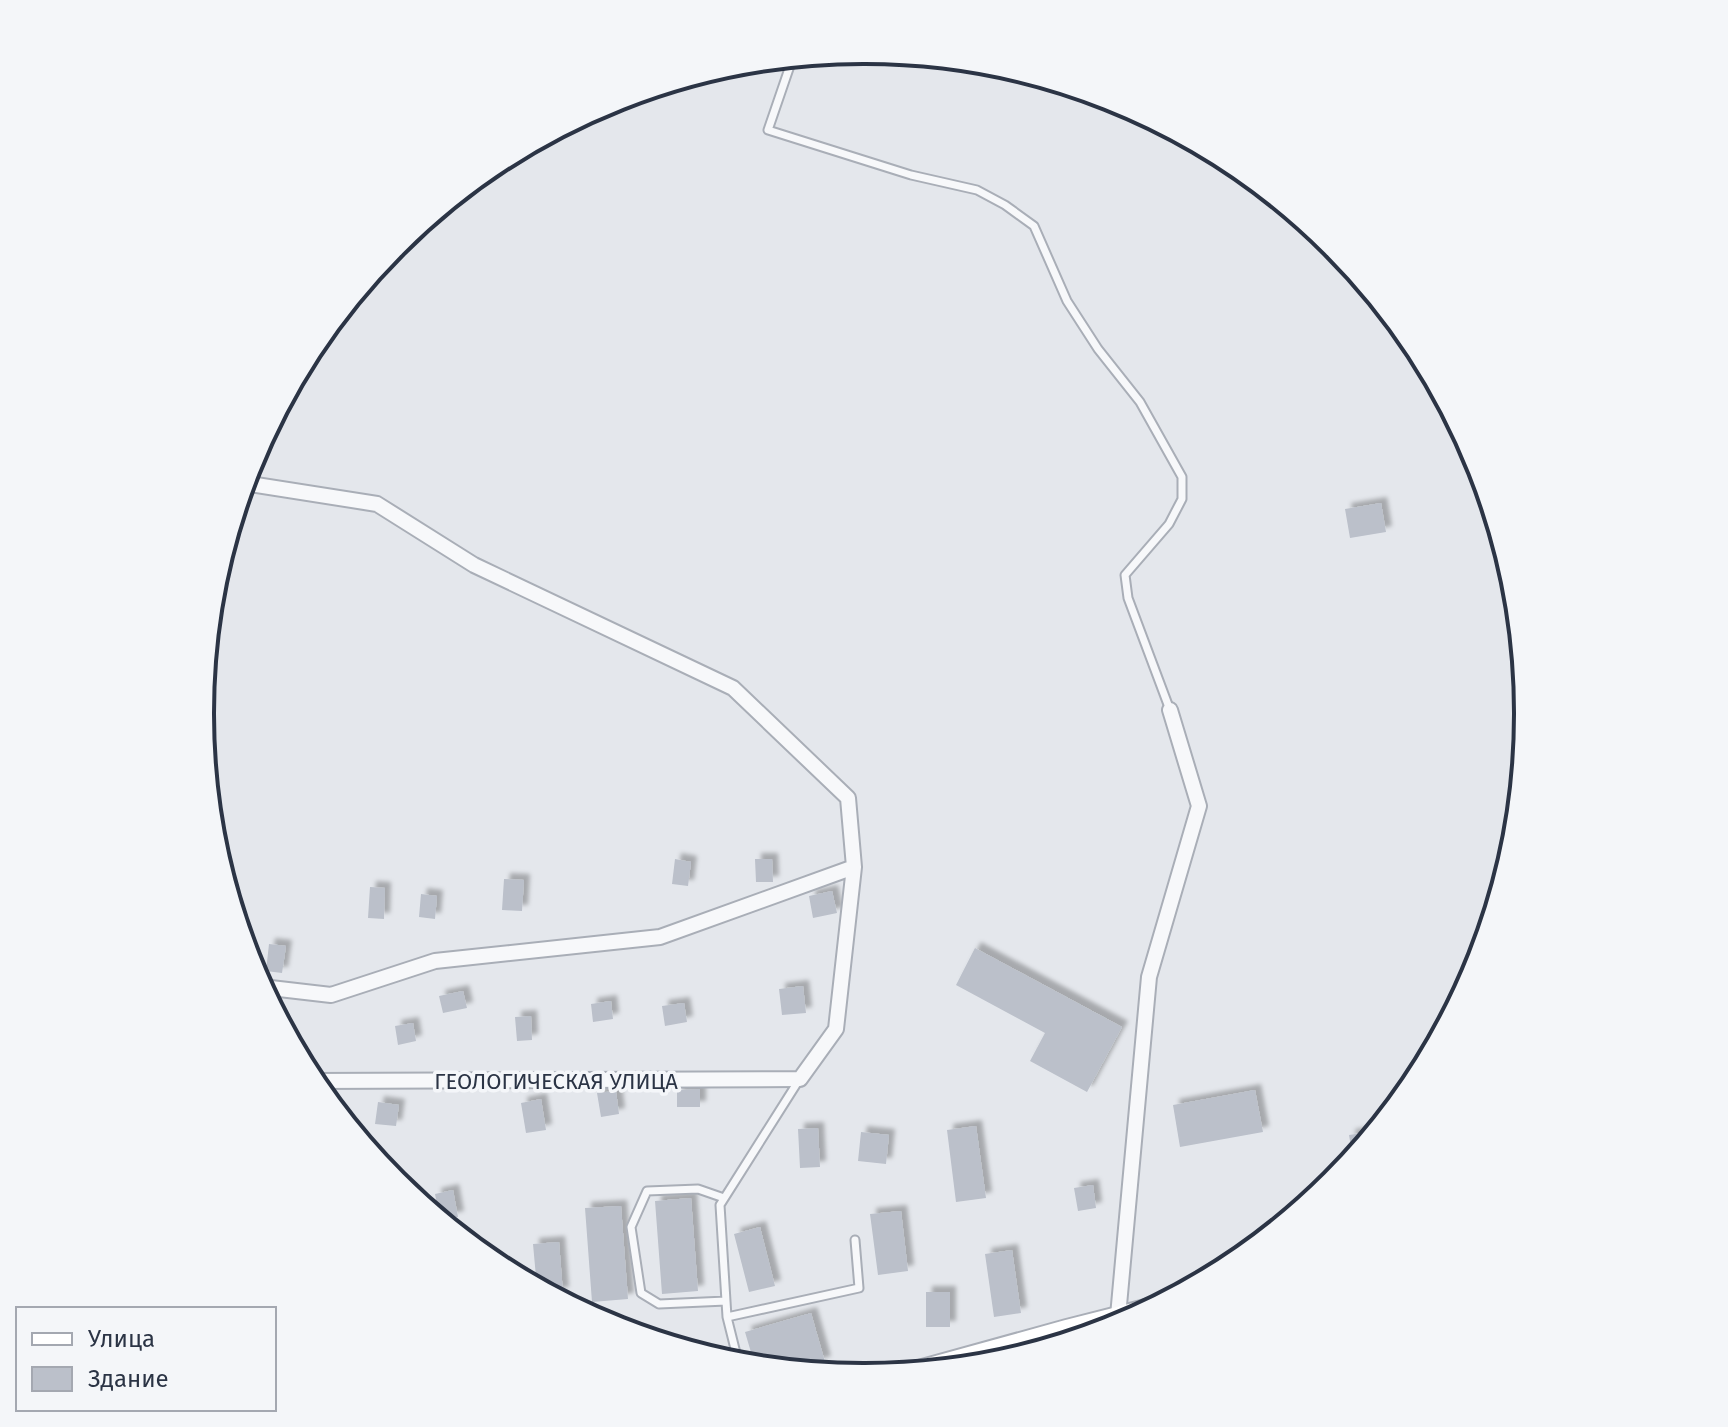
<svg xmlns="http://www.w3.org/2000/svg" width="1728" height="1427" font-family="'Fira Sans',sans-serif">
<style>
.building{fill:#bbc0ca;filter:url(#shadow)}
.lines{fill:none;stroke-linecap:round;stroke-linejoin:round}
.lane-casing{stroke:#a9aeb7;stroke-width:11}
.street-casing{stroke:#a9aeb7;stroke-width:18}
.secondary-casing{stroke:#a9aeb7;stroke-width:24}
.lane{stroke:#f7f8fa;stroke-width:7}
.street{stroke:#f7f8fa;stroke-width:14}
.secondary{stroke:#fff;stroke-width:20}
.labels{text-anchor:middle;stroke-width:7;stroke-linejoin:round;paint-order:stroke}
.street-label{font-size:22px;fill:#2b3445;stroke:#f4f6f9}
.rim{fill:none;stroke:#2b3445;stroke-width:4}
</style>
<defs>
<filter id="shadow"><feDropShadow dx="6" dy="-6" stdDeviation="2" flood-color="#0004"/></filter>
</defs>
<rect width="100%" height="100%" fill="#e4e7ec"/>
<path class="building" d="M1381 503 1386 532 1350 538 1345 509Z
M675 859 691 862 688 886 672 884Z
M755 859H772L773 882H756Z
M504 879 524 880 522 911 502 910Z
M370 887 385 888 384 919 368 918Z
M832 891 837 913 813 918 809 896Z
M421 894 437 896 435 919 419 917Z
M269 944 286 946 282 973 266 971Z
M975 948 1122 1027 1087 1092 1030 1061 1045 1033 956 985Z
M803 986 806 1013 782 1015 779 989Z
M463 991 467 1008 443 1013 439 996Z
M611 1001 613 1019 593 1022 591 1004Z
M684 1003 687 1022 665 1026 662 1006Z
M531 1016 532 1040 517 1041 515 1017Z
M413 1023 416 1041 398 1045 395 1026Z
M700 1089V1107H677V1090Z
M1255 1090 1263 1132 1180 1147 1173 1105Z
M616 1091 619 1114 601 1117 597 1093Z
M541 1099 546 1130 526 1133 521 1103Z
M378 1102 399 1105 396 1126 375 1124Z
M976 1126 986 1198 956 1202 947 1130Z
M818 1128 820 1167 800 1168 798 1129Z
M1376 1131 1357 1153 1353 1159 1349 1135Z
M861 1132 889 1135 886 1164 858 1161Z
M1093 1185 1096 1208 1078 1211 1074 1188Z
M453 1190 458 1217 440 1220 435 1194Z
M691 1198 698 1291 662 1294 655 1201Z
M621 1206 628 1299 592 1302 585 1208Z
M901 1211 908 1271 878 1275 870 1214Z
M760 1227 775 1286 749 1292 734 1234Z
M559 1242 563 1293 549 1294 537 1288 533 1244Z
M1012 1250 1021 1313 994 1317 985 1254Z
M926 1292H950V1327H926Z
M811 1313 825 1362 795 1370 755 1366 745 1332Z"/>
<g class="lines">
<g class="lane-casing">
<path id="lane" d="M793 57 768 130 911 175 977 190 1005 205 1034 226 1067 301 1098 349 1140 402 1182 477V499L1169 524 1125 575 1128 598 1170 710
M724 1198 698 1189 647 1191 631 1227 641 1293 659 1304 726 1301
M727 1317 859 1288 855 1240
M739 1365 727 1317 720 1205 799 1080"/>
</g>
<g class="street-casing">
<path id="street" d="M244 483 377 504 474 565 733 688 848 798 854 867 836 1029 800 1079 312 1081
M262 987 331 995 435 961 660 937 854 867
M1118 1316 1149 977 1199 806 1170 710"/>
</g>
<g class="secondary-casing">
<path id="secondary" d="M915 1372 1067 1330 1150 1309"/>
</g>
<use href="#lane" class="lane"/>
<use href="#street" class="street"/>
<use href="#secondary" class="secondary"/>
</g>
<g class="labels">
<g class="street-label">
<text x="556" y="1089">ГЕОЛОГИЧЕСКАЯ УЛИЦА</text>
</g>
</g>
<path d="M0 0H1728V1427H0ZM863 64H865A649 649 0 0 1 1514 713V714A649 649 0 0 1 865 1363H863A649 649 0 0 1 214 714V713A649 649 0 0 1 863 64Z" fill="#f4f6f9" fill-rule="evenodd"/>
<path class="rim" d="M863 64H865A649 649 0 0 1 1514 713V714A649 649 0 0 1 865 1363H863A649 649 0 0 1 214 714V713A649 649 0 0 1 863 64Z"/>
<rect x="16" y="1307" width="260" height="104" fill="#f4f6f9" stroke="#a4a8b1" stroke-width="2"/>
<rect x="32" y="1333" width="40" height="12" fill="#ffffff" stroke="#a4a8b1" stroke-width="2"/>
<text x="88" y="1347" font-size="24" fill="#2b3445">Улица</text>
<rect x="32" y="1367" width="40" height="24" fill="#bbc0ca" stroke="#a4a8b1" stroke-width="2"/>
<text x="88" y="1387" font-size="24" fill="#2b3445">Здание</text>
</svg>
